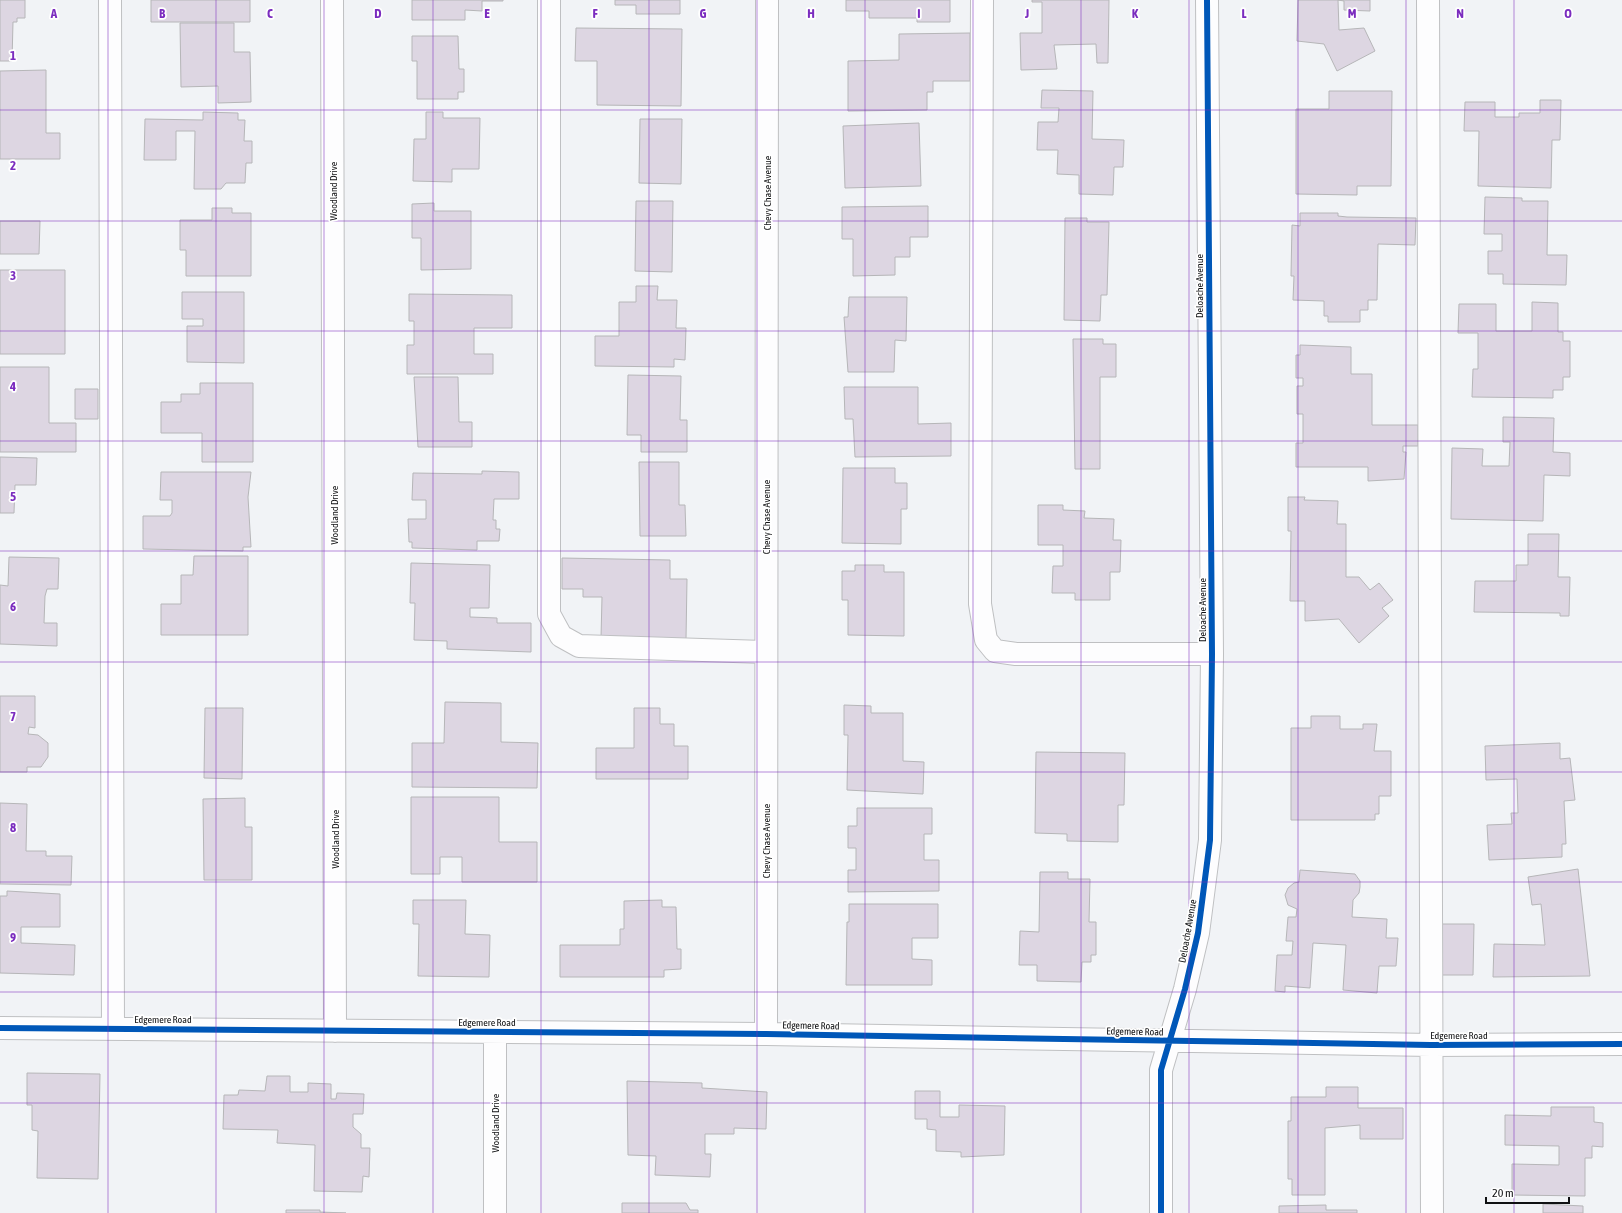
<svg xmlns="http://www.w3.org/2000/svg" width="1622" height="1213" font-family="'Asap Condensed',sans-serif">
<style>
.building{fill:#ddd6e2;stroke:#b6b6b8}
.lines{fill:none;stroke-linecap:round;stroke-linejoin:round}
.minor-casing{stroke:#bfc0c2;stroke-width:24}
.minor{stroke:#fdfdfe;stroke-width:22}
.cycleway-casing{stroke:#fff;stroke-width:8}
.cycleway{stroke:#0057b8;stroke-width:6}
.grid{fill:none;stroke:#7b2cbf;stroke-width:1;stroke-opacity:0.55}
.labels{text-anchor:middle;stroke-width:3.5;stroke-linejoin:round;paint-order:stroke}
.street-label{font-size:10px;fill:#0f1012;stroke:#fff}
.grid-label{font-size:13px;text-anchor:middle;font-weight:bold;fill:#7b2cbf;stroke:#fff;stroke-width:3.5;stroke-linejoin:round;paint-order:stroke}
</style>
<rect width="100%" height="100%" fill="#f1f3f6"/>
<path class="building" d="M0 0H25V18H17V22H13L12 61H0Z
M151 0H250V22H151Z
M412 0H503V1H482V11L465 10V20H412Z
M615 0H680V14H636V5H615Z
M846 0H950V22H917V18H869V11H846Z
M1032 0H1109L1108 63H1097L1096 44 1054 45 1057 69 1021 70 1020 33H1042V2H1032Z
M1298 0H1370V11L1344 10V1L1338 0 1339 30 1364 28 1375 51 1337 71 1324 44 1297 41Z
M180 23H234V52H250L251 102 218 103V86L181 87Z
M576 28 682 29 681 106 597 105V61H575Z
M970 33V81H933V92H927V110L848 111V61L899 60V34Z
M412 36H458L459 69H464V92H458V99H417V61H412Z
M46 70V133H60V159H0V71Z
M1042 90 1093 91 1092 139 1124 140 1123 167H1114L1113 195 1079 194V175L1057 174 1058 150H1037L1038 122H1058L1059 108H1041Z
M1329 91H1392L1391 186H1357V195L1296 194V109H1329Z
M1540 100H1561L1560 140H1552L1551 188 1478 186 1479 131H1464L1465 102H1495V117H1519V113H1540Z
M203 112 238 113V120H245L244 141H252V163H246L245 183H226L221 189H194L195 131H176V160H144L145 119 203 120Z
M426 112H443V118H480L479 169H452V182L413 181 414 139H426Z
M640 119H682L681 184 639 183Z
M919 123 921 186 845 188 843 126Z
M1485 197 1522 198V201H1548L1547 255H1567L1566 285 1503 284V274H1488V251H1502V234H1484Z
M636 201H673L672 272 635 271Z
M434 203V211H471V269L421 270V238H412V204Z
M928 206V237H910V257H895V275L853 276V239H842V207Z
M212 208H232V213H251V276H186V250H180V220H212Z
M1300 213H1338V216L1347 217 1416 218 1415 245 1378 244 1377 300H1368V310H1360V322H1328V316H1324V301L1293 300 1294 276H1291L1292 225 1300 226Z
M1065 218H1087V222H1109L1107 295H1101L1100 321 1064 320Z
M0 221H40L39 254H0Z
M0 270H65V354H0Z
M636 286H658L657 300H677L676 328H686L685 360 674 359V367L595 366V336H619V302H636Z
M182 292H244V363L187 362V326H203V319H182Z
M409 294 512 295V328H474V354H493V374H407V345H414V321H409Z
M849 297H907L906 341 895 340 894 372H848L844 317H848Z
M1532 302 1558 303V332H1563V341H1570V377H1563V390H1553V398L1472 397 1473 369H1478V333H1458L1459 304H1496V331H1532Z
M1073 339H1103V344H1116V377H1100V469H1075Z
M1300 345 1351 347V374H1372V425H1418V446H1403V452H1406L1404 479 1368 481V467H1296V443H1303V414H1297V386H1303V378H1296V355H1300Z
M0 367H49V423H76V452H0Z
M628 375 681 376 680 420H687V452H641V435H627Z
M414 377H458L459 422H472V447H418Z
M200 383H253V462H202V433H161V402H181V394H200Z
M844 387H918V424L951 423V456L855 457 853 419H845Z
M75 389H98V419H75Z
M1503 417 1554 418 1553 452 1570 453V476L1544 475 1543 521 1451 519 1452 448 1483 449 1482 466H1509L1510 442H1503Z
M0 457 37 458 36 485H15L14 513H0Z
M639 462H679V505H685L686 536H640Z
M843 468H895V483H907V509H901V544L842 543Z
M482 471 519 472V499H494L493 520H496V529H500L499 541H477V550L412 548V542H409L408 519H426V500H412L413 473 482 474Z
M161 472H251L248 497 251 547H243V551L143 549V516H170L172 513V500H160Z
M1288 497H1305L1304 500 1338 501 1337 524H1346V577H1359L1370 590 1379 583 1393 600 1382 608 1389 616 1359 643 1339 619 1305 621V601H1290L1291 531H1288Z
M1038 505H1063V510L1085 511 1084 518 1114 519 1113 540H1121L1120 572H1110V600H1075V593H1052L1053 566H1063V545H1038Z
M1528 534H1559L1558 577H1570L1569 616H1560V613L1474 612 1475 581H1516V565H1528Z
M194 556H248V635H161V604H181V575H193Z
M9 557 59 558 58 589H47L45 596 44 623H57V646L0 644V585L8 586Z
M562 558 670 560V579H687L686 639 601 638 602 597H583V589H562Z
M411 563 490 565 489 608H470V617L497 618V623H531V652L447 649V641L414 640 415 603H410Z
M855 565H884V572H904V636L848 635V600H842V571H855Z
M0 696H35V728L29 727 28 734 38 735 48 743V757L41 767H27V772H0Z
M445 702 501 703V742L538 743 537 788 412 787V743H444Z
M844 705 871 706V713H903V761L924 762 923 794 847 790 848 735H844Z
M205 708H243L242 779 204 778Z
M634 708H660V724H674V746H688V779H596V748H634Z
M1311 716H1340V729H1363V724H1377L1374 751H1391V796H1379V814H1375V820H1291V728H1311Z
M1560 743V759L1570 758 1575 800 1564 801 1566 844H1562V857L1489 860 1487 825 1512 824 1511 813H1518L1517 779 1486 780 1485 746Z
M1036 752 1125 753 1124 805H1118V842L1067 841V834L1035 833Z
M411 797H499V842H537V882H462V857H440V874H411Z
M245 798V827H252V880H204L203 799Z
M0 803 27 804 26 851H46V856H72L71 885 0 884Z
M857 808H932V834H924V860H939V891L848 892V870H856V848H848V826H857Z
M1578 869 1590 976 1493 977 1494 944 1545 945 1541 904 1532 905 1528 877Z
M1300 870 1355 874 1360 881V887L1359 893 1353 900 1352 917 1387 919 1386 938H1398L1396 966H1379L1377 993 1343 990 1346 945 1313 943 1310 988 1285 986V992L1275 991 1277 955H1292L1293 941H1286L1288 917H1296L1297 909 1288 905 1285 895 1288 888 1294 883 1299 882Z
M1040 872H1068V879H1090L1089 922H1096V955H1091V962H1082L1081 982 1037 981V965H1019L1020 931 1039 932Z
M7 891 60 894V927H21V943L75 945 74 975 0 973V896H7Z
M413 900H466L465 934 490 935 489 977 418 976 419 924H413Z
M662 900V907H676L677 949H681V969L664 970V977H560V945H620V929H624V901Z
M849 904H938V938H912V959L932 960V985H846L847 922H849Z
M1441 924H1474L1473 975H1441Z
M27 1073 100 1074 98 1179 37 1178 38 1131 32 1130V1105H27Z
M267 1076H290V1092H308V1083L331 1084V1099H336L337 1093 364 1094 363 1114H353V1127L361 1134V1148H370L369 1177 363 1176 362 1192 314 1191 315 1145 277 1143 278 1130 223 1129 224 1095H238L239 1090 265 1091Z
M627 1081 702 1083V1088L767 1092 766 1129 734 1128V1134H705V1154H711L710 1177 655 1175 656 1156 628 1155Z
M1326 1087H1358V1108H1403V1139H1360V1125L1325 1128V1195H1292V1179H1288V1121H1291V1097H1326Z
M915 1091H940V1117H959V1105L1005 1106 1004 1155 961 1157V1152L936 1151V1130L927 1129V1119H915Z
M1551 1107H1594V1122L1603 1123V1147L1592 1146V1158H1585V1196L1512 1195V1164L1559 1165V1146L1505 1145V1115L1551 1116Z
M622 1203H686L690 1210H698V1213H622Z
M1543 1204 1583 1206V1213H1543Z
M1326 1205V1210H1357V1213H1279V1206Z
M286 1210H320V1212L346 1213H286Z"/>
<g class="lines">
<g class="minor-casing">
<path id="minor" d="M110 0 113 1029
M332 0 335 1031
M549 0V614L561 636 579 646 766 652
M982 0 980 604 986 640 995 651 1016 654H1212
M1428 0 1432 1213
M0 1028 766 1034 1431 1045 1622 1044
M766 1034 767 0
M495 1213V1032
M1161 1213V1070L1185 989 1198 933 1210 840 1212 654 1207 0"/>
</g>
<use href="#minor" class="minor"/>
<g class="cycleway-casing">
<path id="cycleway" d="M0 1028 766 1034 1431 1045 1622 1044
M1161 1213V1070L1185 989 1198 933 1210 840 1212 654 1207 0"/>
</g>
<use href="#cycleway" class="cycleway"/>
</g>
<path class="grid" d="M108 0V1213M216 0V1213M324 0V1213M433 0V1213M541 0V1213M649 0V1213M757 0V1213M865 0V1213M973 0V1213M1081 0V1213M1189 0V1213M1298 0V1213M1406 0V1213M1514 0V1213M0 110H1622M0 221H1622M0 331H1622M0 441H1622M0 551H1622M0 662H1622M0 772H1622M0 882H1622M0 992H1622M0 1103H1622"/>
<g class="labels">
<g class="street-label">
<text transform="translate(333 191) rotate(-90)" y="4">Woodland Drive</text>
<text transform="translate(767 193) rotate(-90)" y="4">Chevy Chase Avenue</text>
<text transform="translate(1199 286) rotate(-90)" y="4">Deloache Avenue</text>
<text transform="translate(334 515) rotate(-90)" y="4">Woodland Drive</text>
<text transform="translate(766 517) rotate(-90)" y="4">Chevy Chase Avenue</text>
<text transform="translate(1202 610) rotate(-90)" y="4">Deloache Avenue</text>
<text transform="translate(335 839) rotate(-90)" y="4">Woodland Drive</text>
<text transform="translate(766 841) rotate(-90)" y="4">Chevy Chase Avenue</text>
<text transform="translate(1187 931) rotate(-80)" y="4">Deloache Avenue</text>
<text x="163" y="1023">Edgemere Road</text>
<text x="487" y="1026">Edgemere Road</text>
<text transform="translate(811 1025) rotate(1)" y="4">Edgemere Road</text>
<text transform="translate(1135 1031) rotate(1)" y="4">Edgemere Road</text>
<text x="1459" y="1039">Edgemere Road</text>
<text transform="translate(495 1123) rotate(-90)" y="4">Woodland Drive</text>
</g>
</g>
<g class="grid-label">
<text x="54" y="18">A</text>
<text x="162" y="18">B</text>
<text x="270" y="18">C</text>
<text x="378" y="18">D</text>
<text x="487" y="18">E</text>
<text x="595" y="18">F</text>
<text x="703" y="18">G</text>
<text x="811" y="18">H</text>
<text x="919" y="18">I</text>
<text x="1027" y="18">J</text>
<text x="1135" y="18">K</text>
<text x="1244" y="18">L</text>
<text x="1352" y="18">M</text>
<text x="1460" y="18">N</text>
<text x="1568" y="18">O</text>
<text x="13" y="60">1</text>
<text x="13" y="170">2</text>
<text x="13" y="280">3</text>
<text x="13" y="391">4</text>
<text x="13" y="501">5</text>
<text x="13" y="611">6</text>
<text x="13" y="721">7</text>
<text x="13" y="832">8</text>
<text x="13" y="942">9</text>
</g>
<path d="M1486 1197v6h83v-6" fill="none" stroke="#0f1012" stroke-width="2"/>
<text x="1492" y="1197" font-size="12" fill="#0f1012" stroke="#ffffff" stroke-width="3" paint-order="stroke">20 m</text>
</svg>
